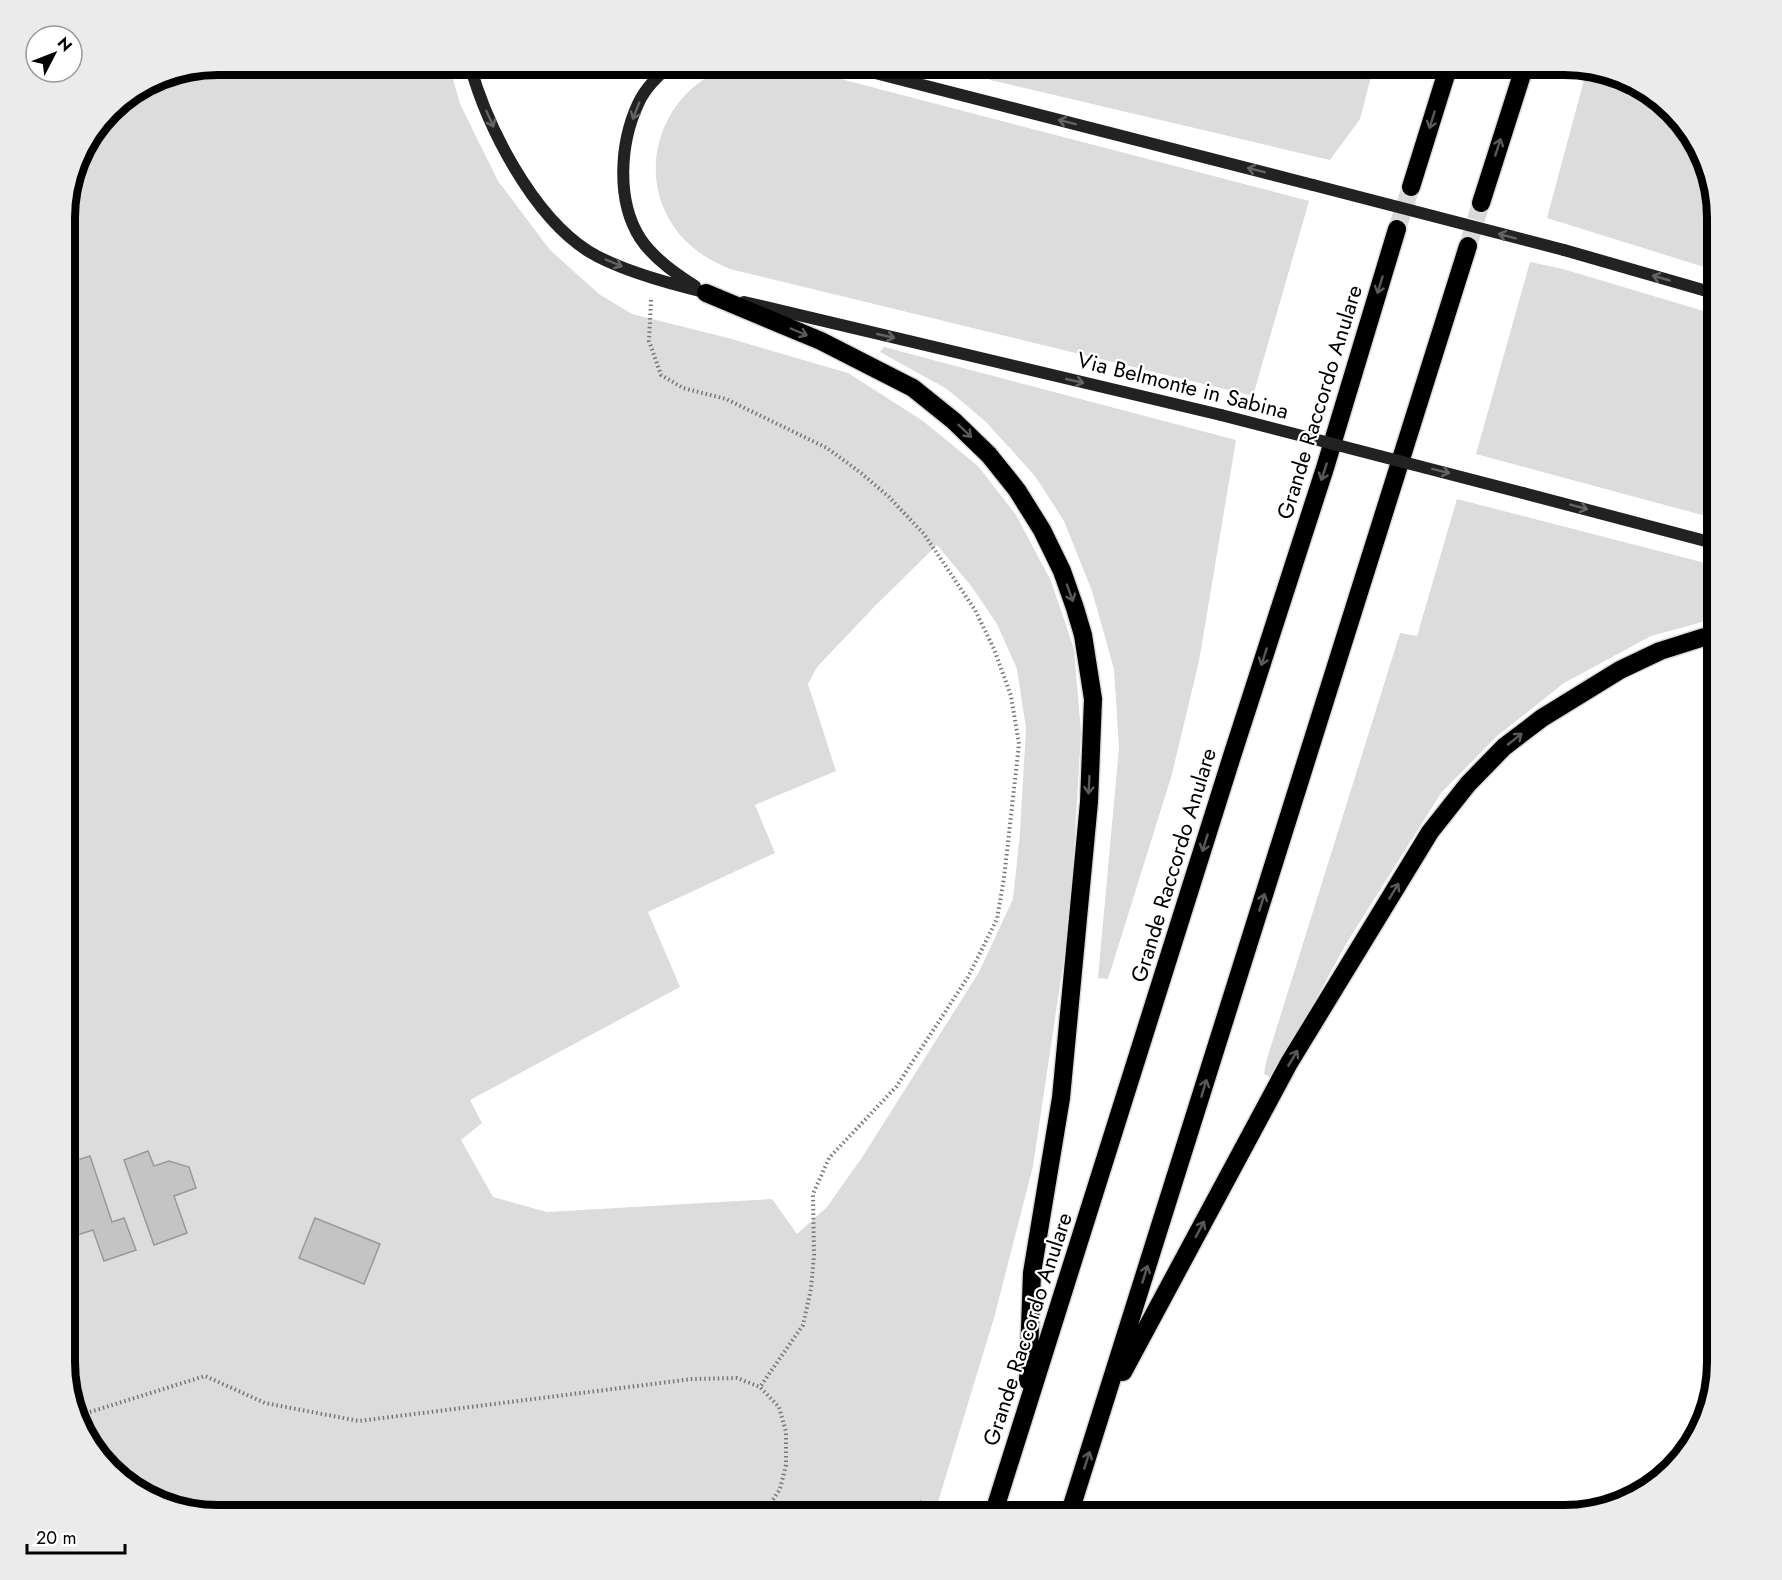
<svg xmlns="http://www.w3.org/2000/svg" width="1782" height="1580" font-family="Jost,sans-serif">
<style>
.green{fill:#dcdcdc;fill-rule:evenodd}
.building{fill:#c4c4c4;stroke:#999;stroke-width:1.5}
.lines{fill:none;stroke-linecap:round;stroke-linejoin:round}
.highway-tunnel{stroke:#d9d9d9;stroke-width:18;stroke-dasharray:18 9;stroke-linecap:butt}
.highway-casing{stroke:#dbdbdb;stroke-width:21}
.path{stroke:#777;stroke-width:4;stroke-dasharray:1.5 3;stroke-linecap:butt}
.secondary{stroke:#222;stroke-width:12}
.highway{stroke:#000;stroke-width:18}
.secondary-bridge{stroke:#222;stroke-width:12}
.oneway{stroke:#646464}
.oneway2{stroke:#595959}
.labels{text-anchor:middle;stroke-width:4.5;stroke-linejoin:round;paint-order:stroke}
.street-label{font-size:22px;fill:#000;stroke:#fff}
.rim{fill:none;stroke:#000;stroke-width:8}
</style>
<rect width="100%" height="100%" fill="#fff"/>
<path class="green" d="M218 65H449L460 104 498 181 550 250 599 294 632 314 728 338 848 373 923 421 978 466 1016 515 1051 581 1074 649 1081 733 1070 918 1033 1166 994 1318 934 1515H218L160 1504 110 1471 80 1430 65 1372V208L80 150 117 103 160 76ZM937 545 972 587 997 624 1017 669 1026 728 1020 833 1013 899 979 972 863 1156 827 1207 797 1234 772 1199 547 1212 493 1197 461 1140 482 1123 470 1100 680 987 648 912 775 853 755 805 836 771 808 684 817 667 875 606Z
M737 65H787L1309 201 1253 396 730 269C711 261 695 252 681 236 629 176 662 83 737 65Z
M1066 65H1374L1360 119 1330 160 990 80 988 71Z
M1587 69 1623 76 1672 109 1706 159 1717 218V271L1547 218Z
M1530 262 1563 269 1717 315V519L1476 454Z
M884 347 1236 440 1199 661 1172 774 1108 979 1098 978 1119 748 1114 669 1092 591 1064 521 1035 476 986 422 947 389 880 352Z
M1457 499 1717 566V618L1651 636 1564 683 1497 736 1441 793 1346 944 1276 1072 1270 1077 1264 1074 1266 1062 1400 633 1417 636Z"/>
<path class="building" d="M148 1151 154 1166 169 1161 189 1167 196 1188 174 1196 187 1233 154 1245 124 1160Z
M90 1156 112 1222 124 1218 136 1250 104 1261 93 1230 77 1235 65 1197V1164Z
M315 1218 380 1244 364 1284 299 1258Z"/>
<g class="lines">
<path class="highway-tunnel" d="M1397 229 1411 187
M1468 246 1481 203"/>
<g class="highway-casing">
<path id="highway" d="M1411 187 1449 65
M1481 203 1525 65
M706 293 821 341 913 388 954 421 989 455 1017 490 1042 530 1062 571 1075 608 1083 635 1093 699 1089 802 1061 1098 1032 1273 1028 1381
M1123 1372 1289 1063 1430 832 1468 784 1504 747 1542 718 1620 670 1660 651 1717 633
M993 1515 1232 756 1325 468 1397 229
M1069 1515 1468 246"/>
</g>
<path class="path" d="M651 300 649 341 661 375 683 388 726 399 827 448 861 473 889 497 924 534 975 610 994 649 1011 696 1019 744 1004 878 997 919 968 977 896 1087 829 1158 813 1194 814 1255 811 1289 803 1325 760 1387
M77 1416 205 1376 265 1403 359 1421 692 1379 737 1378 760 1387 779 1407 786 1432V1465L780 1489 763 1515
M917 1515 923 1498"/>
<path class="secondary" d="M470 65C487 127 532 215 588 251 620 271 674 285 712 294
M670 65C658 76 645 88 638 104 620 143 616 200 640 238 653 258 674 273 695 286
M844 65 1313 185
M1564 250 1717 294
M744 302 1221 415
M1523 493 1717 544"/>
<use href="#highway" class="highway"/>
<path class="secondary-bridge" d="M1313 185 1564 250
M1221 415 1523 493"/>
</g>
<defs><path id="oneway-shaft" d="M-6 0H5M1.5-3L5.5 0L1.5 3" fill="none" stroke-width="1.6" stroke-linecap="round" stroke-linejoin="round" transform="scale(1.5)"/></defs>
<g class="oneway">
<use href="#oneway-shaft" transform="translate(636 111) rotate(111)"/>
<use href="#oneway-shaft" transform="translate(490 119) rotate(66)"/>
<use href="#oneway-shaft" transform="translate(1067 122) rotate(-166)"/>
<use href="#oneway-shaft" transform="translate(1256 170) rotate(-166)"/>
<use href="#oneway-shaft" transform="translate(1507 236) rotate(-165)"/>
<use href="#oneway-shaft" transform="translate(614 263) rotate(23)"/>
<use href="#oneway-shaft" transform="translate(1661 278) rotate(-164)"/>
<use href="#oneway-shaft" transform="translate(886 336) rotate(13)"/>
<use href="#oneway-shaft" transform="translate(1075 381) rotate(13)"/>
<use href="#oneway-shaft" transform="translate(1441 471) rotate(14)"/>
<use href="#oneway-shaft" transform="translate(1579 507) rotate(15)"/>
</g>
<g class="oneway2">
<use href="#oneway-shaft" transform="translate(1432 120) rotate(107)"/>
<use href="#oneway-shaft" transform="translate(1498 147) rotate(-72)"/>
<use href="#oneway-shaft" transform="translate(1380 285) rotate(107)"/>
<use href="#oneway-shaft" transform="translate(799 332) rotate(23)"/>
<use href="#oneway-shaft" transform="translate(965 431) rotate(44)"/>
<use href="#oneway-shaft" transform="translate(1324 472) rotate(108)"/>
<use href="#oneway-shaft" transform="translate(1070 593) rotate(70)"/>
<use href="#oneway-shaft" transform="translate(1264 657) rotate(108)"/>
<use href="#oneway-shaft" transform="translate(1515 739) rotate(-38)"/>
<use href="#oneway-shaft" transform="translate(1089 785) rotate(93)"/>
<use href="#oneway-shaft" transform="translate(1205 843) rotate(107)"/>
<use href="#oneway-shaft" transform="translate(1394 891) rotate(-59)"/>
<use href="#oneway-shaft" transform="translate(1262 902) rotate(-73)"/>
<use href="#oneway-shaft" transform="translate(1293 1058) rotate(-59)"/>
<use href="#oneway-shaft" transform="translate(1204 1088) rotate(-73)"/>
<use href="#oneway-shaft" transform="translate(1200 1229) rotate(-62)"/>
<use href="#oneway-shaft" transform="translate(1145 1274) rotate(-73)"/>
<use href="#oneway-shaft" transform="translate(1087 1460) rotate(-72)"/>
</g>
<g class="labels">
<g class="street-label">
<text transform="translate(1183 385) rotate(14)" y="8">Via Belmonte in Sabina</text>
<text transform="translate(1319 402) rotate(-73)" y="8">Grande Raccordo Anulare</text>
<text transform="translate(1173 865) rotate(-73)" y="8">Grande Raccordo Anulare</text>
<text transform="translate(1027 1329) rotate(-72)" y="8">Grande Raccordo Anulare</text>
</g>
</g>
<path d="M0 0H1782V1580H0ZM218 75H1564A143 143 0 0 1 1707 218V1362A143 143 0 0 1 1564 1505H218A143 143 0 0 1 75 1362V218A143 143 0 0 1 218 75Z" fill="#ebebeb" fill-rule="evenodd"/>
<path class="rim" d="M218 75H1564A143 143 0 0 1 1707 218V1362A143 143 0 0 1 1564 1505H218A143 143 0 0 1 75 1362V218A143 143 0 0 1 218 75Z"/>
<g transform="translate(54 54) rotate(48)"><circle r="28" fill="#ffffff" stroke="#999999" stroke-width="1.5"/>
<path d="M0-4.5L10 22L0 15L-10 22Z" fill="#000000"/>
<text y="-9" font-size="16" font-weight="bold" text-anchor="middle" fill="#000000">N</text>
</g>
<path d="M27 1544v9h98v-9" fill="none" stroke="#000000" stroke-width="3"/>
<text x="36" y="1544" font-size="18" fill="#000000" stroke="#ffffff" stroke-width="4.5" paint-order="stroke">20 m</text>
</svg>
